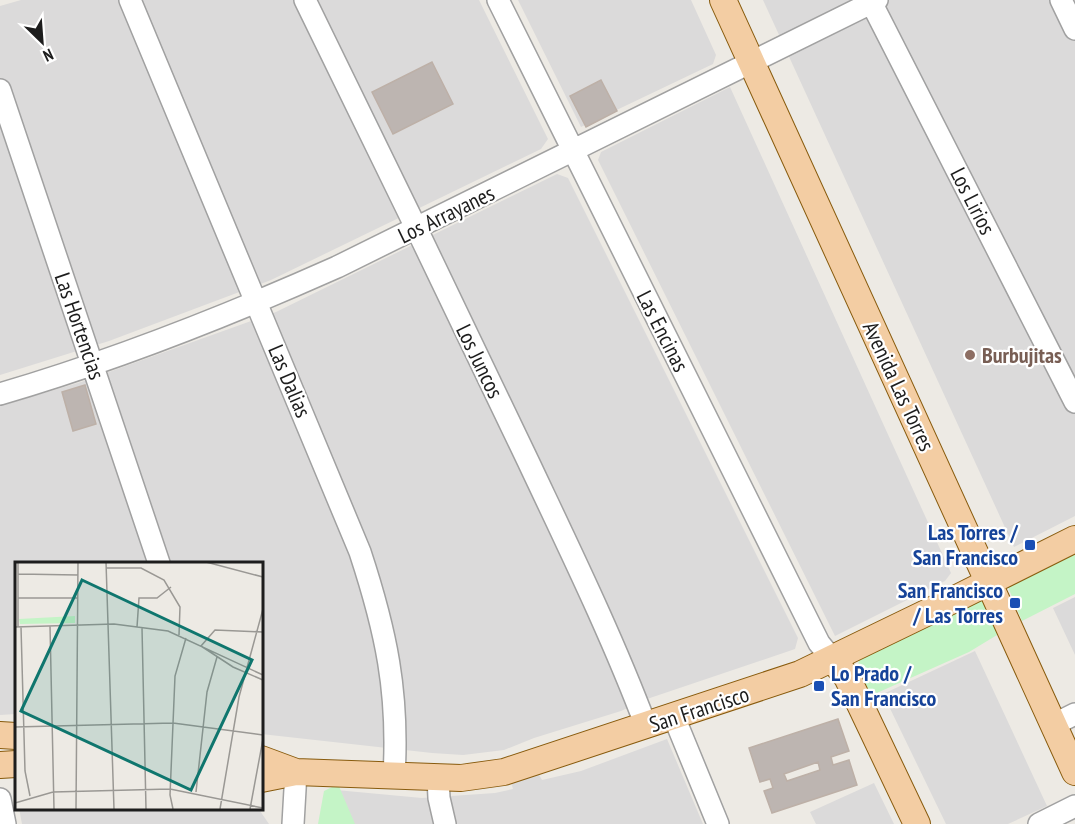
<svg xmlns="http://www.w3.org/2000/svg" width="1075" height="824" font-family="'PT Sans Narrow',sans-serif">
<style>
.residential{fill:#dbdada}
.park{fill:#c4f4c6}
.building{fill:#bdb5b1;stroke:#bdb0a7;stroke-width:1.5;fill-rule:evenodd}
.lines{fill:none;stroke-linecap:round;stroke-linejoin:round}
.minor-casing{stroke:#a1a1a1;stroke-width:24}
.major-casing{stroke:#885b0d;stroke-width:28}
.minor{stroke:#fff;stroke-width:21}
.major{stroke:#f3cda3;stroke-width:26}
.education-dot{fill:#8d6e63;stroke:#fff;stroke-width:2}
.transit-dot{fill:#1a4fb4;stroke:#fff;stroke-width:2}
.labels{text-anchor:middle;stroke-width:4.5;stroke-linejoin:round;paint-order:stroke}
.street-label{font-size:22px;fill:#1d1d1d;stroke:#fff}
.education-label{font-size:22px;font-weight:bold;fill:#785e54;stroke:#fff;text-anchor:start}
.transit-label{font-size:22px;font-weight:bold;fill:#164399;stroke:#fff;text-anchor:end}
.inset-road{fill:none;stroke:#9a9894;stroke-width:1.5}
.view{fill:#0f766e;fill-opacity:0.15;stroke:#0f766e;stroke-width:3}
.inset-edge{fill:none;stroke:#1d1d1d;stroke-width:3}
</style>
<rect width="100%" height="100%" fill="#edeae4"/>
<path class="residential" d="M21 0H479L548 139 541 149 271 280 109 341 0 375V6Z
M518 0H691L716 55 713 64 581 127Z
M763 0H1075V516L1014 547Z
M730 87 951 573 945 581 835 636 598 160 601 152Z
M557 174 568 178 798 638 795 649 647 699 621 711 534 738 504 750 463 755 432 753 261 734V563H16V714L0 715V406L81 382 276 312Z
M1075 597V655L1053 608Z
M975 651 1047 806 1008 824H946L883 694Z
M667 739 703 824H348L336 790 422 798 495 793 513 789 511 782 538 773 542 780 581 771Z
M874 783 894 824H816L810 812Z
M19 808H258L269 824H22Z"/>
<path class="park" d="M1075 551V594L1022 621 1008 587Z
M973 599 985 600 1002 632 969 652 870 696 857 669 860 656Z
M338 784 355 824H318L324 791Z"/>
<path class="building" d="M432 62 453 104 393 134 372 92Z
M601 80 617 111 586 127 570 96Z
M85 385 96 424 73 431 62 392Z
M838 719 849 751 831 757 833 765 849 760 857 785 772 813 764 791 773 788 770 779 760 782 749 748ZM818 762 820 770 787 781 784 774Z"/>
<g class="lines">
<g class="minor-casing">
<path id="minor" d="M130 0 360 552C386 631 399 692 394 776
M305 0C380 153 455 307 528 461 569 548 612 636 646 726
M498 0 819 643 832 659
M870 0 1075 402
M1061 0 1075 29
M0 90 159 563
M0 394C116 360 227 316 337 267L877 0
M674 717 718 824
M1053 725 1075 714
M438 778 439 798 445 824
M0 799 5 824
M293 824 296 772
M1039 824 1075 806"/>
</g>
<g class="major-casing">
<path id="major" d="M723 0 1075 772
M832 659 847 677 917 824
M0 735 16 736
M261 759 296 772
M0 765 16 764
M261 779 296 772 461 778 504 772 800 674 955 599 1075 539"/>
</g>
<use href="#minor" class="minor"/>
<use href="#major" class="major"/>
</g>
<circle class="education-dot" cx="970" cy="355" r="6"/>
<g class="transit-dot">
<rect x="1024" y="539" width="12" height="12" rx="3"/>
<rect x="1009" y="597" width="12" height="12" rx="3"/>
<rect x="813" y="680" width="12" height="12" rx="3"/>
</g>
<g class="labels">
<g class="street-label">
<text transform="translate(973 201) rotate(63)" y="8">Los Lirios</text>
<text transform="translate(446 214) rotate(-26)" y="8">Los Arrayanes</text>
<text transform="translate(80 326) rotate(71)" y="8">Las Hortencias</text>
<text transform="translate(663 331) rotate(63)" y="8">Las Encinas</text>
<text transform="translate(480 361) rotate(64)" y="8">Los Juncos</text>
<text transform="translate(290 381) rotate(67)" y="8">Las Dalias</text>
<text transform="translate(899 386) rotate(65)" y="8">Avenida Las Torres</text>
<text transform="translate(699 709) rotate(-18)" y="8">San Francisco</text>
</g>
<g class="education-label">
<text x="982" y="363">Burbujitas</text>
</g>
<g class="transit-label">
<text x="1018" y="540">Las Torres /<tspan x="1018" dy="25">San Francisco</tspan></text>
<text x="1003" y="598">San Francisco<tspan x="1003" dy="25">/ Las Torres</tspan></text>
<text x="831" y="681" text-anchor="start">Lo Prado /<tspan x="831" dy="25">San Francisco</tspan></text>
</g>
</g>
<g transform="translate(15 562)">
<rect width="248" height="248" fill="#edeae4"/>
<path d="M60 54V61L5 62 4 57Z" fill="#c4f4c6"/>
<path class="inset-road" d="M91 0 93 62M191 0 248 15M91 6H126L149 18 165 45 164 73M3 12 63 13M3 36H63M93 62 99 247M35 64 39 247M0 65 99 62 153 69 248 113M3 65V0M6 65 10 209 15 234M122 65 124 36H142L156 25M127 66 131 247M186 84 200 68 248 70M186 84 218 105 248 118M0 165 158 161 248 173M181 230 192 130 202 95M0 241 38 230 155 227 248 246M61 247 63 0M158 247 155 233 160 114 171 76M205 247 224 135 248 47M235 247 248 177"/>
<path class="view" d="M67 18 237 98 176 228 6 149Z"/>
<rect width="248" height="248" class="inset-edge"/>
</g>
<g transform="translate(42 42) rotate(155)" stroke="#ffffff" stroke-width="4.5" paint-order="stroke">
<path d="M0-4.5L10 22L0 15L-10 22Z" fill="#1d1d1d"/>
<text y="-9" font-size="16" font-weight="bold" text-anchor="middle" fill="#1d1d1d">N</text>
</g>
</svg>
